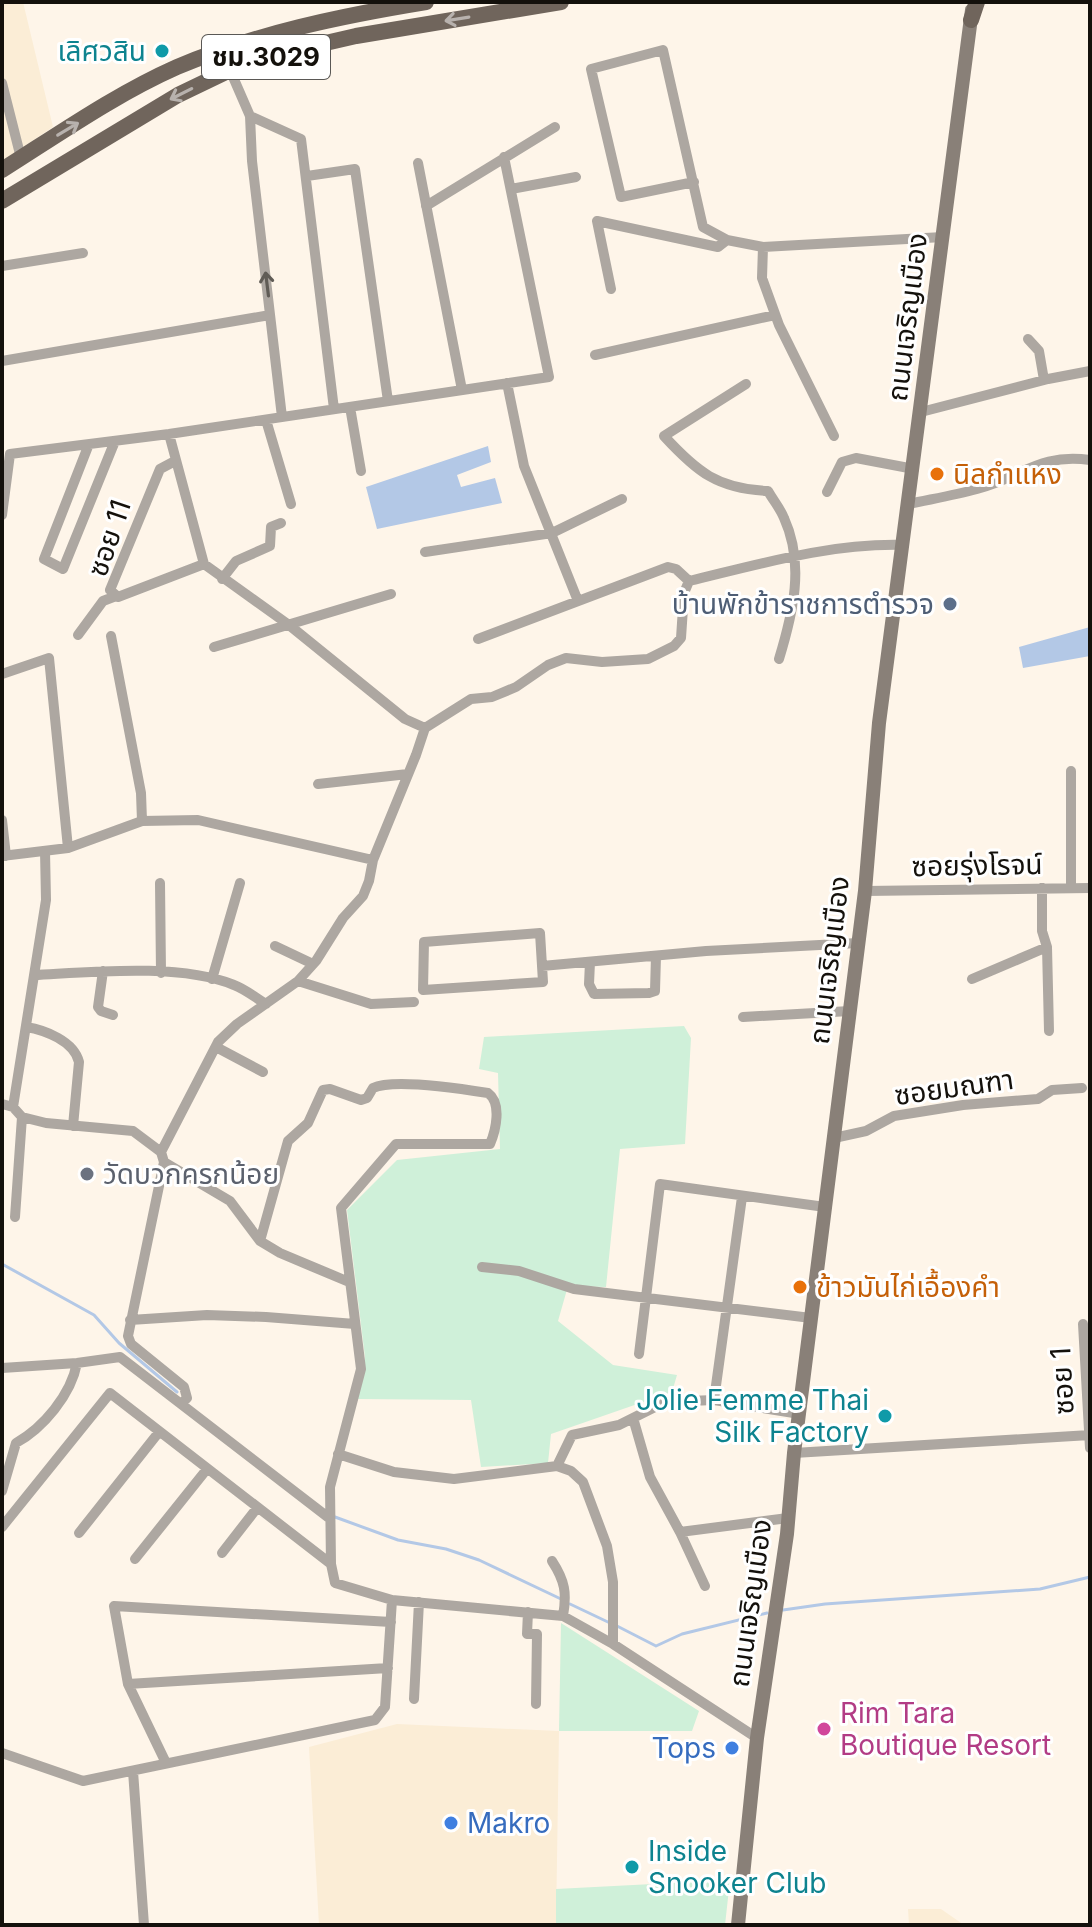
<svg xmlns="http://www.w3.org/2000/svg" width="1092" height="1927" font-family="Inter,'Noto Sans Thai',sans-serif">
<style>
.built{fill:#fbedd6}
.green{fill:#cff0d9}
.water{fill:#b3c8e6}
.lines{fill:none;stroke-linecap:round;stroke-linejoin:round}
.stream{stroke:#b3c8e6;stroke-width:3}
.minor{stroke:#ada7a1;stroke-width:10}
.secondary{stroke:#898078;stroke-width:14}
.primary{stroke:#70655c;stroke-width:16}
.oneway{stroke:#b8b2ae}
.oneway2{stroke:#605c56}
.culture-dot{fill:#0f9aa8;stroke:#fff;stroke-width:3}
.food-dot{fill:#e8710a;stroke:#fff;stroke-width:3}
.service-dot{fill:#5c6f8a;stroke:#fff;stroke-width:3}
.worship-dot{fill:#6b7280;stroke:#fff;stroke-width:3}
.hotel-dot{fill:#d1479c;stroke:#fff;stroke-width:3}
.shop-dot{fill:#3f7fe0;stroke:#fff;stroke-width:3}
.labels{text-anchor:middle;stroke-width:6;stroke-linejoin:round;paint-order:stroke}
.shield{fill:#fff;stroke:#5a5855;stroke-width:2}
.shield-label{font-size:26px;font-weight:bold;fill:#14110c}
.culture-label{font-size:28px;fill:#0d838f;stroke:#fff;text-anchor:end}
.street-label{font-size:28px;fill:#14110c;stroke:#fff}
.food-label{font-size:28px;fill:#c56008;stroke:#fff;text-anchor:start}
.service-label{font-size:28px;fill:#4e5e75;stroke:#fff;text-anchor:end}
.worship-label{font-size:28px;fill:#5b616d;stroke:#fff;text-anchor:start}
.hotel-label{font-size:28px;fill:#b23c85;stroke:#fff;text-anchor:start}
.shop-label{font-size:28px;fill:#366cbe;stroke:#fff;text-anchor:end}
</style>
<rect width="100%" height="100%" fill="#fef5e9"/>
<path class="built" d="M2 2H23L53 127 2 161Z
M397 1724 559 1731 556 1925H319L309 1747Z
M908 1909H941L964 1925H909Z"/>
<path class="green" d="M684 1026 691 1038 685 1144 620 1149 606 1287 568 1286 558 1321 613 1365 677 1375 672 1392 551 1434 548 1463 481 1467 471 1400 358 1399 365 1357 347 1210 397 1160 500 1149 498 1073 479 1069 484 1037Z
M561 1623 699 1711 692 1731H559Z
M730 1880 725 1925H556V1889Z"/>
<path class="water" d="M488 446 491 462 457 475 461 487 495 478 502 503 377 529 366 487Z
M1090 627V656L1023 668 1019 647Z"/>
<g class="lines">
<path class="stream" d="M2 1264 94 1315 119 1343 177 1392
M335 1517 398 1540 446 1549 479 1560 561 1599
M570 1604 610 1623
M783 1610 825 1604 1040 1589 1090 1577
M617 1626 656 1646 682 1634 767 1613"/>
<path class="minor" d="M230 70 250 116 252 161 282 417
M2 83 21 158
M250 116 301 139 334 409
M418 163 462 390
M307 176 355 169 388 401
M694 182 621 197 591 69 663 50 703 227 727 240 763 247 943 237
M511 189 576 177
M426 206 555 127
M763 247 762 278 779 325 834 436
M2 266 83 253
M611 289 597 221 718 247 727 240
M1028 339 1039 351 1044 380
M595 355 775 315
M2 361 270 315
M507 383 524 466 578 601
M746 384 664 436C697 472 718 489 768 491 773 500 780 508 784 518 805 564 793 613 779 659
M350 407 361 471
M921 412 1048 379 1090 371
M266 420 291 504
M169 434 204 564 289 625 405 719 425 728
M89 444 44 559 63 569 115 441
M175 461 160 469 110 590 118 597 204 564
M827 492 842 462 856 458 914 469
M909 504C932 499 955 495 977 489 1022 477 1039 453 1090 460
M2 515 10 454 169 434 549 377 504 157
M425 552 552 533 622 499
M222 579 236 561 270 546 271 527 281 523
M689 581C760 564 830 543 904 545
M78 635 103 601 116 596
M111 636 141 793 142 821
M478 639 668 567 676 569 689 581
M214 647 391 594
M2 674 49 658 68 848
M318 784 408 774
M2 820 6 856
M2 856 68 848 142 821 198 820 373 860
M160 883 161 973
M1042 888V931L1047 947 1049 1031
M1071 888V771
M865 891 1090 888
M540 933 543 982 423 990 424 942Z
M275 946 313 964
M590 962 589 984 594 994 649 993 655 991 656 956
M542 966 706 951 858 943
M103 971 98 1007 101 1011 113 1015
M34 975C92 972 180 963 234 985 245 989 256 998 266 1004
M212 979 240 883
M972 979 1047 947
M298 981 371 1004 414 1002
M743 1017 850 1011
M26 1027C45 1030 74 1041 79 1062L73 1126
M216 1047 263 1072
M2 1104 13 1107 22 1117 46 1123 133 1131 161 1152 164 1162 128 1336 131 1344 184 1387 187 1398 181 1404
M13 1107 46 900 45 851
M834 1138 866 1131 894 1116 963 1105 1038 1099 1052 1090 1082 1088
M161 1152 218 1042 237 1024 298 981 316 961 343 918 363 896 369 881 373 860 416 755 425 728 471 699 492 697 516 687 548 665 566 658 602 662 648 659 674 646 681 638 684 593 689 581
M164 1162 230 1201 260 1241 280 1253 349 1282
M15 1217 22 1117
M260 1241 288 1141 308 1123 323 1090 330 1089 361 1100 367 1098 373 1088C394 1078 463 1089 488 1093 502 1103 496 1130 490 1144H396L341 1208 361 1369 330 1487 331 1564 335 1583 392 1600 563 1616 613 1644 757 1738
M482 1267 519 1271 574 1289 811 1318
M130 1320 207 1315 266 1317 355 1324
M1083 1324 1090 1448
M639 1354 660 1184 825 1207
M2 1368 77 1363 120 1357 329 1518
M714 1400 742 1197
M633 1418 650 1477 680 1532 788 1518
M794 1453 1090 1435
M338 1454 394 1472 454 1479 557 1466 572 1435 619 1425 665 1402 714 1400 800 1414
M557 1466 571 1471 583 1482 607 1546 613 1582V1644
M2 1491 16 1443C43 1428 71 1395 77 1363
M2 1527 110 1393 331 1564
M680 1532 705 1586
M79 1533 159 1432
M222 1553 257 1508
M135 1559 207 1469
M552 1561C565 1581 567 1593 563 1616
M528 1612 527 1634H537L536 1704
M128 1684 388 1668
M414 1699 419 1602
M2 1753 83 1781 375 1720 385 1707 392 1600
M166 1763 128 1684 114 1606 391 1622
M133 1771 144 1925"/>
<path class="secondary" d="M738 1925 757 1738 787 1534 794 1453 865 891 879 723 972 10"/>
<path class="primary" d="M971 20 977 2
M2 170C59 134 116 94 177 67 258 33 340 16 426 2
M2 201 178 95 230 70 269 56 356 36 561 2"/>
</g>
<defs><path id="oneway-shaft" d="M-6 0H5M1.5-3L5.5 0L1.5 3" fill="none" stroke-width="1.6" stroke-linecap="round" stroke-linejoin="round" transform="scale(2)"/></defs>
<g class="oneway">
<use href="#oneway-shaft" transform="translate(457 19) rotate(171)"/>
<use href="#oneway-shaft" transform="translate(181 94) rotate(153)"/>
<use href="#oneway-shaft" transform="translate(68 129) rotate(-31)"/>
</g>
<use class="oneway2" href="#oneway-shaft" transform="translate(267 284) rotate(-97)"/>
<g class="culture-dot">
<circle cx="162" cy="51" r="8"/>
<circle cx="885" cy="1416" r="8"/>
<circle cx="632" cy="1867" r="8"/>
</g>
<g class="food-dot">
<circle cx="937" cy="474" r="8"/>
<circle cx="800" cy="1287" r="8"/>
</g>
<circle class="service-dot" cx="950" cy="604" r="8"/>
<circle class="worship-dot" cx="87" cy="1174" r="8"/>
<circle class="hotel-dot" cx="824" cy="1729" r="8"/>
<g class="shop-dot">
<circle cx="732" cy="1748" r="8"/>
<circle cx="451" cy="1823" r="8"/>
</g>
<g class="labels">
<rect class="shield" x="202" y="35" width="128" height="44" rx="6"/>
<g class="shield-label">
<text x="266" y="66">ชม.3029</text>
</g>
<g class="culture-label">
<text x="146" y="61">เลิศวสิน</text>
<text x="869" y="1410">Jolie Femme Thai<tspan x="869" dy="32">Silk Factory</tspan></text>
<text x="648" y="1861" text-anchor="start">Inside<tspan x="648" dy="32">Snooker Club</tspan></text>
</g>
<g class="street-label">
<text transform="translate(907 317) rotate(-83)" y="10">ถนนเจริญเมือง</text>
<text transform="translate(109 538) rotate(-71)" y="10">ซอย 11</text>
<text transform="translate(977 865) rotate(-1)" y="10">ซอยรุ่งโรจน์</text>
<text transform="translate(829 960) rotate(-83)" y="10">ถนนเจริญเมือง</text>
<text transform="translate(954 1087) rotate(-8)" y="10">ซอยมณฑา</text>
<text transform="translate(1062 1381) rotate(-93)" y="10">ซอย 1</text>
<text transform="translate(750 1603) rotate(-82)" y="10">ถนนเจริญเมือง</text>
</g>
<g class="food-label">
<text x="953" y="484">นิลกําแหง</text>
<text x="816" y="1297">ข้าวมันไก่เอื้องคํา</text>
</g>
<g class="service-label">
<text x="934" y="614">บ้านพักข้าราชการตำรวจ</text>
</g>
<g class="worship-label">
<text x="103" y="1184">วัดบวกครกน้อย</text>
</g>
<g class="hotel-label">
<text x="840" y="1723">Rim Tara<tspan x="840" dy="32">Boutique Resort</tspan></text>
</g>
<g class="shop-label">
<text x="716" y="1758">Tops</text>
<text x="467" y="1833" text-anchor="start">Makro</text>
</g>
</g>
<rect width="1092" height="1927" fill="none" stroke="#14110c" stroke-width="8"/>
</svg>
